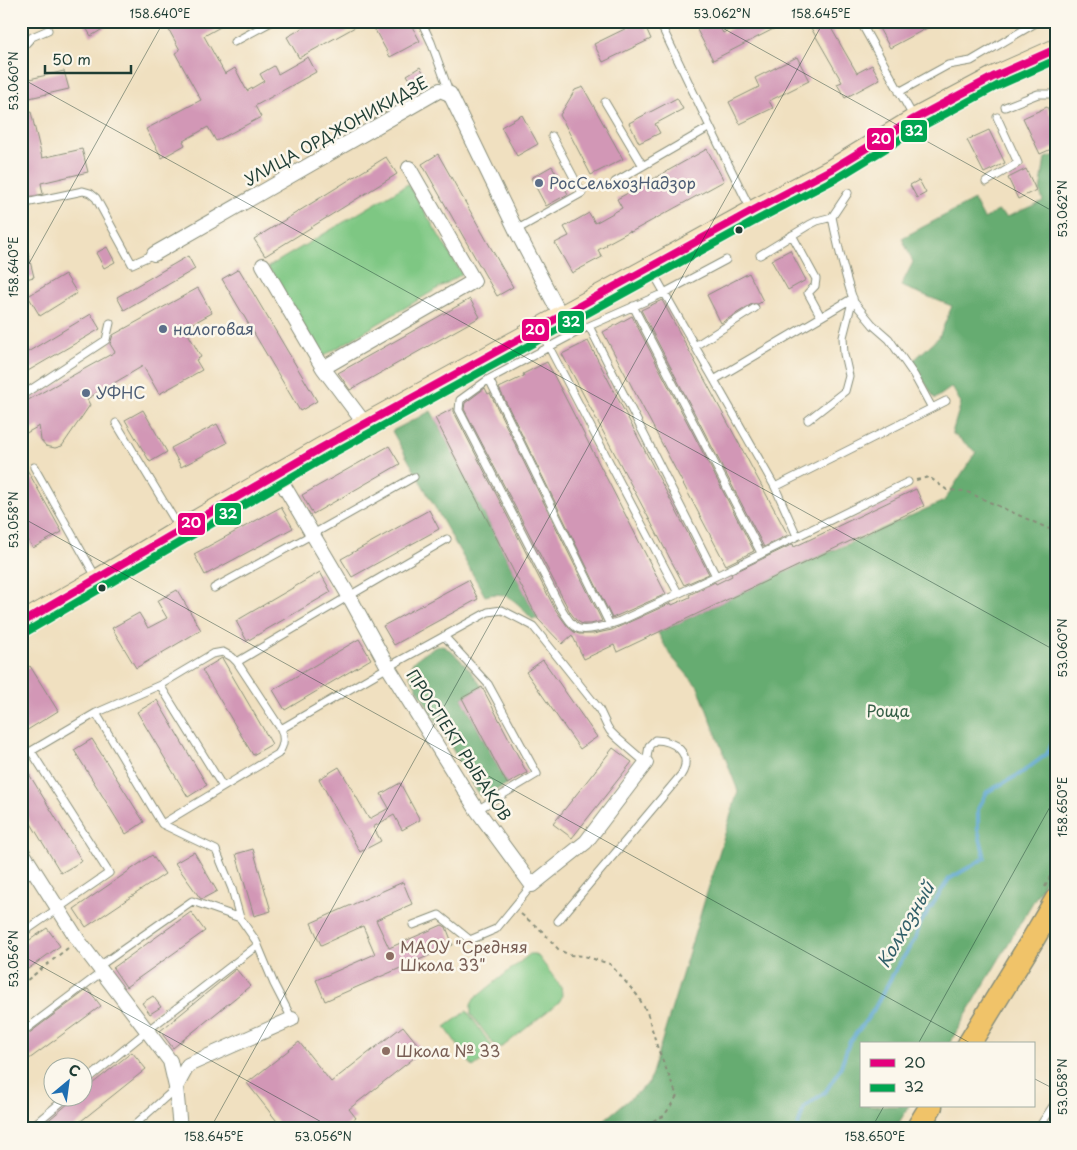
<svg xmlns="http://www.w3.org/2000/svg" width="1077" height="1150" font-family="'Playpen Sans',sans-serif">
<style>
.green{fill:#7ec783;stroke:#4e825c}
.forest{fill:#66ac71;stroke:#427452}
.lines{fill:none;stroke-linecap:round;stroke-linejoin:round}
.stream{stroke:#54a2cd;stroke-width:4}
.building{fill:#d297b6}
.service-casing{stroke:#888e7a;stroke-width:9}
.minor-casing{stroke:#888e7a;stroke-width:16}
.secondary-casing{stroke:#888e7a;stroke-width:22}
.primary-casing{stroke:#888e7a;stroke-width:25}
.path{stroke:#888e7a;stroke-width:2;stroke-dasharray:4 4;stroke-linecap:butt}
.service{stroke:#fff;stroke-width:7}
.minor{stroke:#fff;stroke-width:14}
.secondary{stroke:#f9e7c3;stroke-width:20}
.primary{stroke:#f0c369;stroke-width:22}
.bus-1-casing{stroke:#fbf7ec;stroke-width:11}
.bus-2-casing{stroke:#fbf7ec;stroke-width:11}
.bus-1{stroke:#e5007d;stroke-width:8}
.bus-2{stroke:#00a651;stroke-width:8}
.ticks{fill:none;stroke:#1f3d34;stroke-width:1;stroke-opacity:0.45}
.service-dot{fill:#5c6f8a;stroke:#fbf7ec;stroke-width:2}
.bus-dot{fill:#1f3d34;stroke:#fbf7ec;stroke-width:2}
.education-dot{fill:#8d6e63;stroke:#fbf7ec;stroke-width:2}
.labels{text-anchor:middle;stroke-width:5;stroke-linejoin:round;paint-order:stroke}
.street-label{font-size:16px;fill:#1f3d34;stroke:#fbf7ec}
.service-label{font-size:16px;fill:#4e5e75;stroke:#fbf7ec;text-anchor:start}
.park-label{font-size:16px;fill:#376048;stroke:#fbf7ec}
.education-label{font-size:16px;fill:#785e54;stroke:#fbf7ec;text-anchor:start}
.water-label{font-size:18px;font-style:italic;fill:#32606a;stroke:#fbf7ec}
.line-badge{stroke:#fbf7ec;stroke-width:2}
.badge-label{font-size:14px;text-anchor:middle;font-weight:bold;fill:#fff}
.neatline{fill:none;stroke:#1f3d34;stroke-width:2}
.ticks-label{font-size:12px;text-anchor:middle;fill:#1f3d34}
</style>
<rect width="100%" height="100%" fill="#fbf7ec"/>
<filter id="ink" filterUnits="userSpaceOnUse"><feTurbulence type="fractalNoise" baseFrequency=".02" numOctaves="2"/><feDisplacementMap in="SourceGraphic" scale="10" xChannelSelector="R" yChannelSelector="G"/><feConvolveMatrix kernelMatrix="1 2 1 2 8 2 1 2 1" color-interpolation-filters="sRGB"/></filter>
<filter id="wash" filterUnits="userSpaceOnUse"><feTurbulence type="fractalNoise" baseFrequency=".0096" numOctaves="4" result="noise"/><feDisplacementMap in="SourceGraphic" scale="20" xChannelSelector="R" yChannelSelector="G"/><feGaussianBlur stdDeviation="1.12" result="paint"/><feColorMatrix in="noise" values="0 0 0 0 0 0 0 0 0 0 0 0 0 0 0 0 0 1.4 0 .05"/><feComposite in="paint" operator="in"/></filter>
<g filter="url(#wash)">
<rect width="100%" height="100%" fill="#f0e0c0"/>
<path class="green" d="M408 184 462 274 322 357 268 267Z
M530 954H535L538 956 561 987C562 993 563 997 559 1002L505 1045C501 1048 498 1048 494 1045L471 1014V1005L474 999Z
M467 1011 495 1051 473 1067 445 1027Z"/>
<path class="forest" d="M1056 155V858L1040 890 949 1044H861V1106H909L895 1129H593L649 1083 738 791 698 687 670 655 658 633 785 572 944 501 976 452 952 433 961 403 952 387 935 399 912 362 939 337 952 306 901 286 913 262 902 238 974 200 984 219 998 211 1007 217 1043 201 1040 192 1045 158Z
M431 411 435 418 538 619H532C518 604 508 589 485 596L392 431Z
M442 645C458 655 472 671 482 687L462 698 507 784 483 797 479 795 410 676C410 672 410 667 412 664 416 657 435 646 442 645Z"/>
<g class="lines">
<path class="stream" d="M797 1129 804 1108 826 1091 840 1069 849 1043 873 1011 896 969 915 939 920 924 949 879 985 858 978 830V809L987 792 1020 774 1047 754 1056 736"/>
</g>
<g id="blocks">
<path class="building" d="M82 21H116L91 36Z
M164 21H231L204 36 225 74 235 68 247 91 264 81 260 74 274 66 278 74 308 57 316 72 255 106 261 117 216 141 208 127 183 141 185 145 162 158 146 129 201 100 175 53 180 50Z
M315 21H366L299 58 287 37Z
M370 21H409L420 41 390 57Z
M641 21H643L651 39 603 62 594 44Z
M714 21H717L723 33 745 21H789L713 60 697 30Z
M807 21H827L857 73 872 65 880 79 845 98 837 84 842 82Z
M875 21H940L890 48Z
M797 57 809 81 769 101 773 108 740 124 729 102 759 87 755 78Z
M420 67 425 75 413 84 407 75Z
M64 71 69 89 25 99 21 81Z
M583 87 623 159 591 175 560 115 575 90Z
M677 98 683 109 655 124 660 133 639 143 629 123Z
M1047 107 1056 126V147L1040 154 1023 118Z
M31 112 42 158 82 149 88 172 41 183 43 194 28 197 25 186 21 187V115Z
M522 115 538 144 517 156 501 127Z
M989 130 1005 163 984 173 967 140Z
M707 149 724 181 631 232 630 231 606 244 607 245 598 250 602 257 572 273 555 243 569 236 564 227 589 213 595 223 622 208 617 199Z
M438 154 513 287 497 296 422 164Z
M386 157 397 174 265 256 254 239Z
M552 166 568 194 546 206 531 178Z
M1026 169 1036 190 1018 199 1008 178Z
M919 180 926 193 917 198 910 185Z
M21 241H25L34 277 21 280Z
M107 247 115 262 104 268 96 253Z
M790 250 806 280 788 290 771 260Z
M188 256 195 269 124 310 117 297Z
M239 269 317 401 300 411 222 279Z
M749 273 763 301 758 304H752L721 323 707 295Z
M65 274 77 293 40 316 28 296Z
M198 288 212 313 185 328 201 357 196 360 202 370 159 394 143 366 87 399 90 405 62 446 55 448 46 446 41 440 39 426 21 436V404L115 352 110 344 113 335Z
M470 299 480 317 350 390 339 374 338 373Z
M662 300 788 535 764 547 641 310Z
M91 314 100 329 21 375V356Z
M632 316 754 551 726 565 603 332Z
M588 341 709 574 684 585 562 354Z
M547 362 666 594 612 618 499 388 524 376 523 374Z
M485 388 488 394 490 393 602 621 591 624H582L576 620 570 612 464 409 465 403Z
M454 408V412L555 609 568 627 574 632 579 634H593L612 630 671 603 672 605 690 597 689 595 715 582 716 584 732 576 731 574 793 544 794 547 916 489 924 506 617 652 614 645 584 659 572 635 562 644 538 619 435 418Z
M143 410 167 452 150 462 125 420Z
M217 424 227 443 181 467 171 448Z
M389 446 400 464 313 514 302 495Z
M21 459 62 532 33 548 28 540 21 544Z
M281 507 293 528 205 575 194 554Z
M429 510 439 529 352 577 341 559Z
M320 572 331 592 247 641 236 621Z
M468 580 478 599 394 645 383 626Z
M177 590 201 630 136 668 112 628 139 613 148 628 167 618 157 601Z
M359 639 371 659 285 710 273 690Z
M222 658 272 744 253 755 202 670Z
M543 660 597 737 580 749 526 672Z
M30 666 58 711 21 734V672Z
M482 687 527 773 507 784 462 698Z
M157 700 207 785 188 797 137 712Z
M92 739 144 822 126 834 74 750Z
M613 748 632 762 572 838 553 824Z
M339 767 369 819 389 808 381 794 400 783 420 820 402 830 394 815 373 827 381 841 360 852 319 779Z
M29 774 82 861 61 873 21 807V779Z
M253 849 271 911 254 916 236 854Z
M194 852 217 891 202 899 200 898 175 863Z
M152 855 165 874 86 927 74 909Z
M403 882 412 904 376 920 389 948 442 925 446 927 453 945 325 1001 316 980 375 954 363 926 321 945 311 923Z
M191 912 205 931 126 987 113 968Z
M47 928 60 946 21 974V946Z
M236 969 250 986 173 1048 160 1031Z
M88 989 101 1006 21 1065V1038L24 1037Z
M153 996 161 1007 150 1014 142 1003Z
M403 1026 423 1051 349 1109 356 1118 343 1129H283L247 1083 299 1042 331 1082Z
M132 1052 146 1069 71 1129H38L75 1098H82V1092Z"/>
</g>
</g>
<g filter="url(#ink)">
<use href="#blocks" fill-opacity="0" stroke="#888e7a" stroke-width="1"/>
<g class="lines">
<g class="service-casing">
<path id="service" d="M421 21 431 42 450 94
M659 21 710 127 751 210
M860 21 913 116
M234 42 273 21
M21 49 32 37 48 30
M899 92 948 65 971 61 1039 21
M605 102 643 166
M1005 107 1038 94H1053L1056 97
M615 182 710 127
M986 182 1018 163 997 117
M848 193 832 217C838 246 844 274 854 302L873 325 889 339 914 375 932 408
M21 204 83 191 90 193 96 198 132 264 154 254
M516 230 582 193 552 136
M792 235 816 279 815 286 808 293 821 317
M760 255 809 225 817 221 832 217
M726 260 664 293 589 326 549 347 489 379 460 400 459 410 560 606C564 613 570 624 577 628 586 633 611 624 620 621L716 576 908 482
M651 269 775 487 797 536
M633 306 761 553
M589 326 716 576
M540 330 678 593
M695 346 755 308
M489 379 610 625
M714 380 853 298
M21 396 106 340 110 323
M808 420 845 391 849 376 844 354 843 337 853 298
M116 423 180 529
M34 467 96 577
M775 487 946 401
M214 588 313 534 414 477
M444 636 488 684 537 774 477 810
M160 685 223 787
M96 713 162 824 278 754C284 746 285 738 281 729L388 667 488 612 502 610 533 626 599 709 607 726 610 731 616 737 646 763
M281 729 237 662 349 596 447 539
M21 757 96 713 160 685 212 654 223 652 232 657 237 662
M162 824 216 850 232 889 240 918 256 941 274 984 292 1019
M21 879 34 871
M558 921 681 775C694 754 674 740 655 740L649 746 646 763
M413 925 439 915 470 940 496 929 532 885
M21 934 109 873 31 751
M98 967 192 901 240 918
M21 1033 102 972
M82 1084 147 1031 258 945
M29 1129 66 1098
M130 1129 176 1088
M1038 1129 1053 1106"/>
</g>
<g class="minor-casing">
<path id="minor" d="M154 254 440 90 450 94 516 230 561 316
M263 265 323 368
M365 424 323 368 474 281 409 168
M277 474 349 596 388 667 477 810 532 885 586 842 646 763
M21 850 78 940 170 1061 176 1087 180 1129
M176 1087 188 1065 292 1019"/>
</g>
<g class="secondary-casing">
<path id="secondary" d="M21 623 98 579 181 529 321 448 752 211 832 169 914 119 993 77 1056 49"/>
</g>
<g class="primary-casing">
<path id="primary" d="M969 1044 1032 941 1056 900
M917 1129 931 1106"/>
</g>
<path class="path" d="M916 480 929 477 947 490 965 491 1056 532
M1045 887 1056 864
M521 914 542 931 559 950 570 955 584 956 610 964 637 995 647 1012 657 1046 677 1096 664 1116 634 1129
M21 985 68 948"/>
<use href="#service" class="service"/>
<use href="#minor" class="minor"/>
<use href="#secondary" class="secondary"/>
<use href="#primary" class="primary"/>
<g class="bus-1-casing">
<path id="bus-1" d="M21 623 321 448 752 211 832 169 914 119 993 77 1056 49"/>
</g>
<g class="bus-2-casing">
<path id="bus-2" d="M26 632 326 457 757 220 837 178 919 128 997 86 1056 60"/>
</g>
<use href="#bus-1" class="bus-1"/>
<use href="#bus-2" class="bus-2"/>
</g>
</g>
<path class="ticks" d="M710 21 1056 213M21 78 1056 651M21 278 164 21M21 517 972 1044M21 955 334 1129M918 1044 1056 796M1033 1078 1056 1090M210 1129 824 21M871 1129 884 1106"/>
<g class="service-dot">
<circle cx="539" cy="183" r="5"/>
<circle cx="163" cy="329" r="5"/>
<circle cx="86" cy="393" r="5"/>
</g>
<g class="bus-dot">
<circle cx="739" cy="230" r="4.5"/>
<circle cx="102" cy="588" r="4.5"/>
</g>
<g class="education-dot">
<circle cx="390" cy="956" r="5"/>
<circle cx="386" cy="1051" r="5"/>
</g>
<g class="labels">
<g class="street-label">
<text transform="translate(336 131) rotate(-29)" y="6">УЛИЦА ОРДЖОНИКИДЗЕ</text>
<text transform="translate(459 745) rotate(57)" y="6">ПРОСПЕКТ РЫБАКОВ</text>
</g>
<g class="service-label">
<text x="549" y="189">РосСельхозНадзор</text>
<text x="173" y="335">налоговая</text>
<text x="96" y="399">УФНС</text>
</g>
<g class="park-label">
<text x="888" y="717">Роща</text>
</g>
<g class="education-label">
<text x="400" y="953">МАОУ "Средняя<tspan x="400" dy="18">Школа 33"</tspan></text>
<text x="396" y="1057">Школа № 33</text>
</g>
<g class="water-label">
<text transform="translate(906 925) rotate(-60)" y="6">Колхозный</text>
</g>
</g>
<g class="line-badge">
<rect x="900" y="119" width="28" height="24" rx="5" fill="#00a651"/>
<rect x="866" y="127" width="29" height="24" rx="5" fill="#e5007d"/>
<rect x="557" y="310" width="28" height="24" rx="5" fill="#00a651"/>
<rect x="521" y="318" width="29" height="24" rx="5" fill="#e5007d"/>
<rect x="214" y="502" width="28" height="24" rx="5" fill="#00a651"/>
<rect x="177" y="512" width="29" height="24" rx="5" fill="#e5007d"/>
</g>
<g class="badge-label">
<text x="914" y="136">32</text>
<text x="881" y="144">20</text>
<text x="571" y="327">32</text>
<text x="535" y="335">20</text>
<text x="228" y="519">32</text>
<text x="191" y="528">20</text>
</g>
<rect width="1077" height="1150" fill="none" stroke="#fbf7ec" stroke-width="55"/>
<rect x="860" y="1042" width="175" height="65" fill="#fbf7ec" stroke="#a3ada2"/>
<rect x="870" y="1059" width="25" height="8" fill="#e5007d" stroke="#a3ada2"/>
<text x="904" y="1068" font-size="15" fill="#1f3d34">20</text>
<rect x="870" y="1084" width="25" height="8" fill="#00a651" stroke="#a3ada2"/>
<text x="904" y="1092" font-size="15" fill="#1f3d34">32</text>
<g transform="translate(68 1082) rotate(29)"><circle r="24" fill="#fbf7ec" stroke="#a3ada2"/>
<path d="M0-4L9 19L0 12L-9 19Z" fill="#1f6fb2"/>
<text y="-8" font-size="14" font-weight="bold" text-anchor="middle" fill="#1f3d34">С</text>
</g>
<path d="M45 65v8h86v-8" fill="none" stroke="#1f3d34" stroke-width="2.5"/>
<text x="52" y="65" font-size="15" fill="#1f3d34" stroke="#fbf7ec" stroke-width="4" paint-order="stroke">50 m</text>
<rect x="28" y="28" width="1022" height="1094" class="neatline"/>
<g class="ticks-label">
<text x="160" y="18">158.640°E</text>
<text x="722" y="18">53.062°N</text>
<text x="821" y="18">158.645°E</text>
<text transform="translate(14 81) rotate(-90)" y="4">53.060°N</text>
<text transform="translate(1063 209) rotate(-90)" y="4">53.062°N</text>
<text transform="translate(14 267) rotate(-90)" y="4">158.640°E</text>
<text transform="translate(14 520) rotate(-90)" y="4">53.058°N</text>
<text transform="translate(1063 648) rotate(-90)" y="4">53.060°N</text>
<text transform="translate(1063 807) rotate(-90)" y="4">158.650°E</text>
<text transform="translate(14 959) rotate(-90)" y="4">53.056°N</text>
<text transform="translate(1063 1087) rotate(-90)" y="4">53.058°N</text>
<text x="214" y="1141">158.645°E</text>
<text x="323" y="1141">53.056°N</text>
<text x="875" y="1141">158.650°E</text>
</g>
</svg>
